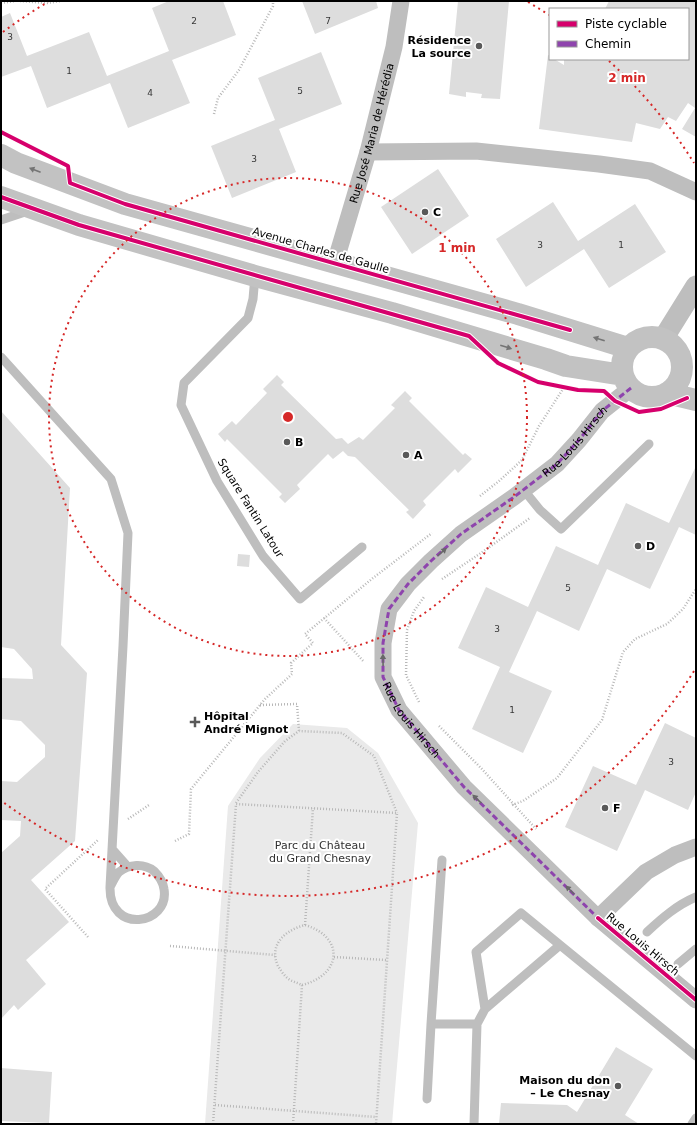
<svg xmlns="http://www.w3.org/2000/svg" width="697" height="1125" font-family="'DejaVu Sans',sans-serif">
<style>
.green{fill:#eaeaea}
.building{fill:#ddd}
.lines{fill:none;stroke-linecap:round;stroke-linejoin:round}
.path{stroke:#b8b8b8;stroke-width:2.5;stroke-dasharray:1 2;stroke-linecap:butt}
.service{stroke:#bebebe;stroke-width:9}
.minor{stroke:#bebebe;stroke-width:17}
.tertiary{stroke:#bebebe;stroke-width:21}
.secondary{stroke:#c2c2c2;stroke-width:22}
.quiet{stroke:#8e44ad;stroke-width:3;stroke-dasharray:6 3;stroke-linecap:butt}
.cycleway-casing{stroke:#fff;stroke-width:6}
.cycleway{stroke:#d6006c;stroke-width:4}
.oneway{fill:#747474}
.oneway2{fill:#686868}
.ring{fill:none;stroke:#d62828;stroke-width:2;stroke-dasharray:2 4}
.poi-dot{fill:#595959;stroke:#fff;stroke-width:1.5}
.labels{text-anchor:middle;stroke-width:4;stroke-linejoin:round;paint-order:stroke}
.number-label{font-size:9px;fill:#373737}
.poi-label{font-size:11px;font-weight:bold;fill:#000;stroke:#fff;text-anchor:start}
.street-label{font-size:11px;fill:#000;stroke:#fff}
.park-label{font-size:11px;fill:#303030;stroke:#fff}
.centre{fill:#d62828;stroke:#fff;stroke-width:2}
.ring-label{font-size:12px;text-anchor:middle;font-weight:bold;fill:#d62828;stroke:#fff;stroke-width:4;stroke-linejoin:round;paint-order:stroke}
</style>
<rect width="100%" height="100%" fill="#fff"/>
<path class="green" d="M293 724 347 728 378 753 418 823 392 1124H205L228 806 260 758Z"/>
<path class="building" d="M169 1H223L236 35 172 60 190 103 128 128 110 83 47 108 31 66 1 77V17L10 13 27 56 89 32 107 76 169 51 152 8Z
M302 1H376L378 8 315 34Z
M458 1H509L500 99 481 98 482 94 466 92V97L449 94Z
M609 1H696V137L682 129 695 108 688 103 676 121 668 117 660 129 636 123 632 142 539 129 548 55 550 56V59H554L564 65V59H688V9H605Z
M321 52 342 104 279 129 296 172 232 198 211 146 275 120 258 78Z
M438 169 469 216 412 254 381 207Z
M553 202 578 241 635 204 666 252 609 288 584 249 526 287 496 239Z
M277 375 284 382 281 385 336 439 342 438 348 444 359 437 363 440 395 408 391 405 405 391 412 398 409 401 463 455 465 453 472 459 458 473 455 469 423 501 426 505 413 519 406 512 409 510 355 457 348 456 343 451 333 459 328 454 297 485 300 489 285 503 279 497 282 494 227 439 225 442 218 434 232 421 236 425 267 393 263 389Z
M1 411 70 488 61 645 87 673 75 841 31 880 69 922 26 960 46 984 18 1010 14 1005 1 1019V853L20 836 21 821 1 820V781L17 782 45 757V745L21 721 1 719V678L33 679 32 669 14 649 1 647Z
M696 466V535L679 527 650 589 607 569 579 631 537 611 509 672 552 691 523 753 472 729 500 667 458 648 486 587 528 607 556 546 598 565 626 503 669 523Z
M238 554 250 555 249 567 237 566Z
M665 723 696 738V792L688 810 645 790 617 851 565 827 593 766 636 785Z
M616 1047 653 1069 625 1115 639 1124H499L501 1103 567 1105 577 1112Z
M1 1068 52 1072 49 1123 1 1121Z"/>
<g class="lines">
<path class="path" d="M20 1 47 3 61 1
M1 3 15 1
M214 114 218 98 239 70 273 6V1
M480 496 499 481 522 460 539 426 563 389
M442 579 481 553 530 518
M324 618 364 662
M419 702 406 675 407 630 414 611 424 597
M260 705 297 704 299 731
M439 726 481 768 536 829
M236 803 258 772 285 741 299 731 342 733 374 756 397 813
M512 805 523 801 557 778 602 720 623 652 635 639 667 624 683 609 696 589
M128 819 149 805
M175 841 189 834 191 789 265 699 292 674 291 663 313 643 305 634 373 578 432 533
M88 937 45 889 98 840
M170 946 275 955
M334 957 386 960
M302 985C342 975 345 937 305 925
M215 1105 376 1117
M213 1124 236 804 397 813 376 1124
M293 1124 302 985C298 983 294 982 290 980 285 977 281 971 278 966 268 944 286 930 305 925L313 808"/>
<path class="service" d="M1 220 28 211
M255 276 253 299 248 318 184 383 181 405 217 481 263 556 300 599 362 547
M1 357 111 479 128 533 123 646 110 887C109 935 170 925 164 889 163 882 159 876 154 871 144 863 129 864 119 872 115 876 113 882 110 887
M523 489 540 510 561 529 649 444
M112 849 128 867
M647 932C662 918 677 905 696 897
M678 964 696 949
M485 1009 476 952 521 913 560 945
M431 1024 442 860
M427 1099 431 1024H477
M474 1124 477 1024 485 1009 560 945 696 1056
M692 1124 696 1118"/>
<g class="minor">
<path d="M368 152 476 151 599 164 650 171 696 192"/>
<path id="s1" d="M335 263 368 152 394 47 401 1"/>
<path id="s2" d="M631 388 602 411 579 440 557 464 514 497 461 534 431 561 408 584 389 609 383 643V677L399 710 464 787 598 918 696 1000"/>
<path d="M598 918 646 872 675 855 696 847"/>
</g>
<path class="tertiary" d="M663 339 696 286"/>
<path class="secondary" d="M1 155 16 163 125 204 518 314 628 348
M1 197 79 225 255 276 392 313 546 359 566 366 623 375
M622 367a30 30 0 1 1 60 0a30 30 0 1 1-60 0Z
M667 393 696 400"/>
<path class="quiet" id="s3" d="M600 920 464 787 399 710 383 677V643L389 609 408 584 431 561 461 534 514 497 557 464 579 440 602 411 631 388"/>
<g class="cycleway-casing">
<path id="cycleway" d="M1 132 68 166 70 183 125 204 570 330
M1 197 79 225 469 336 498 363 538 382 578 390 604 391 615 401 639 412 661 409 687 398
M598 918 696 1000"/>
</g>
<use href="#cycleway" class="cycleway"/>
</g>
<defs><path id="oneway-solid" d="M-6-.8H1V-3.2L6.5 0L1 3.2V.8H-6Z"/></defs>
<g class="oneway">
<use href="#oneway-solid" transform="translate(35 170) rotate(-159)"/>
<use href="#oneway-solid" transform="translate(599 339) rotate(-162)"/>
<use href="#oneway-solid" transform="translate(506 347) rotate(17)"/>
</g>
<g class="oneway2">
<use href="#oneway-solid" transform="translate(442 552) rotate(-42)"/>
<use href="#oneway-solid" transform="translate(383 660) rotate(-91)"/>
<use href="#oneway-solid" transform="translate(477 799) rotate(-137)"/>
<use href="#oneway-solid" transform="translate(570 890) rotate(-135)"/>
</g>
<g class="ring">
<circle cx="288" cy="417" r="239"/>
<path d="M694 671A479 479 0 0 1 3 802M3 32A479 479 0 0 1 48 2M528 2A479 479 0 0 1 549 15M609 61A479 479 0 0 1 694 163"/>
</g>
<g class="poi-dot">
<circle cx="479" cy="46" r="4"/>
<circle cx="425" cy="212" r="4"/>
<circle cx="287" cy="442" r="4"/>
<circle cx="406" cy="455" r="4"/>
<circle cx="638" cy="546" r="4"/>
<path d="M193 716h4v4h4v4h-4v4h-4v-4h-4v-4h4z"/>
<circle cx="605" cy="808" r="4"/>
<circle cx="618" cy="1086" r="4"/>
</g>
<g class="labels">
<g class="number-label">
<text x="194" y="24">2</text>
<text x="328" y="24">7</text>
<text x="10" y="40">3</text>
<text x="69" y="74">1</text>
<text x="300" y="94">5</text>
<text x="150" y="96">4</text>
<text x="254" y="162">3</text>
<text x="540" y="248">3</text>
<text x="621" y="248">1</text>
<text x="568" y="591">5</text>
<text x="497" y="632">3</text>
<text x="512" y="713">1</text>
<text x="671" y="765">3</text>
</g>
<g class="poi-label">
<text x="471" y="44" text-anchor="end">Résidence<tspan x="471" dy="13">La source</tspan></text>
<text x="433" y="216">C</text>
<text x="295" y="446">B</text>
<text x="414" y="459">A</text>
<text x="646" y="550">D</text>
<text x="204" y="720">Hôpital<tspan x="204" dy="13">André Mignot</tspan></text>
<text x="613" y="812">F</text>
<text x="610" y="1084" text-anchor="end">Maison du don<tspan x="610" dy="13">– Le Chesnay</tspan></text>
</g>
<g class="street-label">
<text dy="4" stroke="none"><textPath href="#s1" startOffset="135">Rue José Maria de Hérédia</textPath></text>
<text transform="translate(321 250) rotate(16)" y="4">Avenue Charles de Gaulle</text>
<text dy="4" stroke="none"><textPath href="#s3" startOffset="648">Rue Louis Hirsch</textPath></text>
<text transform="translate(251 508) rotate(58)" y="4">Square Fantin Latour</text>
<text dy="4" stroke="none"><textPath href="#s2" startOffset="450">Rue Louis Hirsch</textPath></text>
<text transform="translate(643 944) rotate(40)" y="4">Rue Louis Hirsch</text>
</g>
<g class="park-label">
<text x="320" y="849">Parc du Château<tspan x="320" dy="13">du Grand Chesnay</tspan></text>
</g>
</g>
<circle cx="288" cy="417" r="6" class="centre"/>
<g class="ring-label">
<text x="627" y="82">2 min</text>
<text x="457" y="252">1 min</text>
</g>
<rect width="697" height="1125" fill="none" stroke="#000000" stroke-width="4"/>
<rect x="549" y="8" width="140" height="52" fill="#ffffff" stroke="#999999"/>
<rect x="557" y="21" width="20" height="6" fill="#d6006c" stroke="#999999"/>
<text x="585" y="28" font-size="12" fill="#000000">Piste cyclable</text>
<rect x="557" y="41" width="20" height="6" fill="#8e44ad" stroke="#999999"/>
<text x="585" y="48" font-size="12" fill="#000000">Chemin</text>
</svg>
